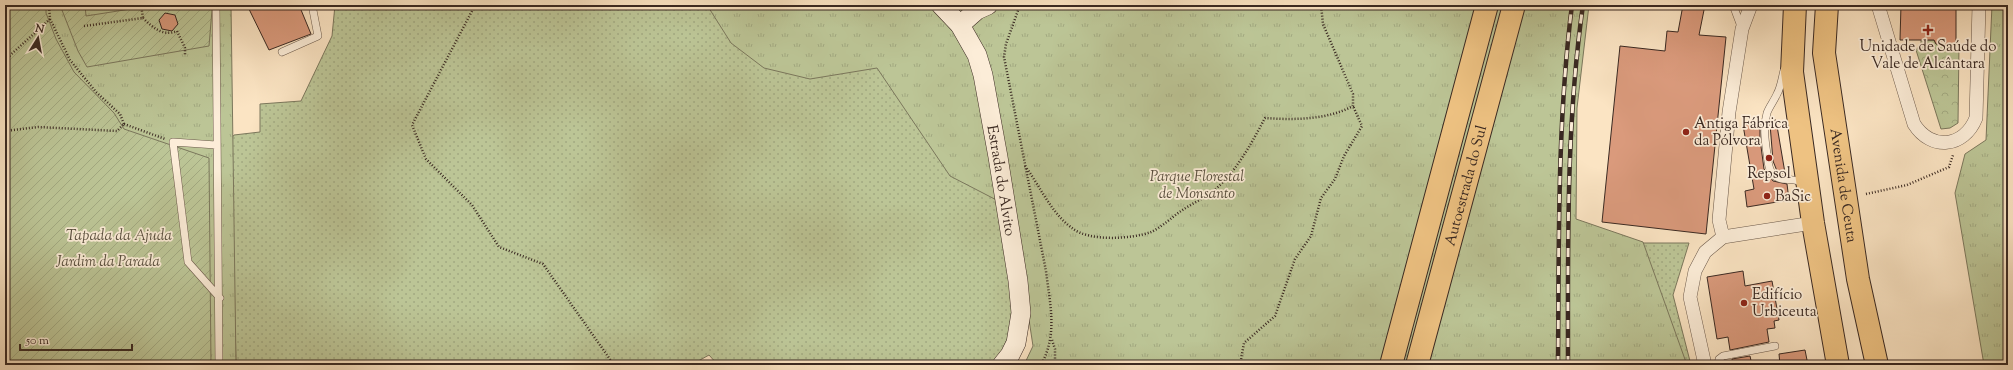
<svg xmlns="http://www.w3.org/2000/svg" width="2013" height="370" font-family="'Sorts Mill Goudy',serif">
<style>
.grass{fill:url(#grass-dots);stroke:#7b775c}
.forest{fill:url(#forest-crowns);stroke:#7b775c}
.park{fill:url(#park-tufts);stroke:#7b775c}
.garden{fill:url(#garden-furrows);stroke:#7b775c}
.building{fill:#da9a7c;stroke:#3a2922}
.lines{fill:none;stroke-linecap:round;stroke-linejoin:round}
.lane-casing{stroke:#6a584a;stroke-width:8}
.street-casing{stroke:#6a584a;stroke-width:14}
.secondary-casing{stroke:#3a2922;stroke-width:20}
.highway-casing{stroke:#3a2922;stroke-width:24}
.path{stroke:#3a2922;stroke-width:2.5;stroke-dasharray:1 2;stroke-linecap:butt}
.lane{stroke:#fcedd8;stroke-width:7}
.street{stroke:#fcedd8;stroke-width:13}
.secondary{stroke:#fcedd8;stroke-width:19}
.highway{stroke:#eec282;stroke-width:22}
.rail-casing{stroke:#3a2922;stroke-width:4.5}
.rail{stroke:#fcedd8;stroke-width:3;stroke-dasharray:9;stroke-linecap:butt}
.poi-dot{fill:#8f2418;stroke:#fcedd8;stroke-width:1.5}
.labels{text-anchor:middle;stroke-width:3.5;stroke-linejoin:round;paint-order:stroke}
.poi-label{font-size:15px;fill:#3a2922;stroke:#fcedd8;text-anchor:start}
.park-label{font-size:15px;font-style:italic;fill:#5a503f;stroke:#fcedd8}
.street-label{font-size:15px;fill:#3a2922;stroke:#fcedd8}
</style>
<defs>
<pattern id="grass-dots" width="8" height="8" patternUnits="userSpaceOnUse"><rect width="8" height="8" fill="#bcc596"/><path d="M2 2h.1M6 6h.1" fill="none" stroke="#a2a981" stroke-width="1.8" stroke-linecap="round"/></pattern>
<pattern id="forest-crowns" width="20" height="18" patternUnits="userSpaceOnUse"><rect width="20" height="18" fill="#bcc596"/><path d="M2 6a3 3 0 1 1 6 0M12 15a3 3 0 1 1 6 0" fill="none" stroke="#a2a981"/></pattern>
<pattern id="park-tufts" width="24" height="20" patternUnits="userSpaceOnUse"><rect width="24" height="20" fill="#bcc596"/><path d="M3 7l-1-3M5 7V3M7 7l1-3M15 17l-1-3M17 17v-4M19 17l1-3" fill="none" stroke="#a2a981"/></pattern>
<pattern id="garden-furrows" width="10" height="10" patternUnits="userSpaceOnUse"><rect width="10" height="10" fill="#bcc596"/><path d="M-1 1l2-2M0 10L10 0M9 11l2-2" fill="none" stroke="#a2a981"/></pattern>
</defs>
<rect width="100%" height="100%" fill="#fbe4c3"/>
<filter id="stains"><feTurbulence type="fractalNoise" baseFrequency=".005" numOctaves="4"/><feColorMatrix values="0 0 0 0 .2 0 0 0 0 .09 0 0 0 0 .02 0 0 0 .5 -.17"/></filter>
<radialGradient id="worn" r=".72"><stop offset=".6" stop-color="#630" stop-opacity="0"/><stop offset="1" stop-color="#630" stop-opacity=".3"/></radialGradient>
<path class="grass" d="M335 5H917L975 88 1011 284 1013 327 997 361 993 365H718L709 355 691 365H236L231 139 234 135 260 132V104L301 101 332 36Z
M1587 243H1689L1673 295 1691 365H1589Z"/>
<path class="forest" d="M1921 40H1934L1936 44 1959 45 1958 123 1950 128 1941 129 1916 50 1921 44Z"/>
<path class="park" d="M5 5H231L236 365H5Z
M707 5H1589L1577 108 1576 219 1643 242 1687 365H1024L1033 346 1012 208 950 176 877 68 810 79 764 68 731 43Z
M1992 5H2008V365H1984L1955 193 1965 154 1986 140Z"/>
<path class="garden" d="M5 5H46V13L56 39 74 72 114 113 124 129 209 158 211 365H5Z
M60 5H85L86 16 137 8 136 5H210L212 10 209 46 87 67 78 51Z"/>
<path class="building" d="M247 5H299L311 34 269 50Z
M1683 5H1705L1699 35 1726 37 1706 234 1602 222 1620 46 1665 51 1667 31 1678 32Z
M1901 5H1956V45L1936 44 1934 40H1900Z
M165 13 175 15 178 24 172 31 162 29 159 20Z
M1776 120 1785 173V174L1777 171 1773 161 1770 124V121Z
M1760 122V139L1764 169 1773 181 1787 184 1789 200 1747 207 1745 191 1754 189 1743 125Z
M1743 271 1745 286 1772 281 1779 320 1774 321 1775 328 1767 329 1769 342 1730 350 1728 337 1717 339 1707 277Z
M1805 350 1808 365H1780L1779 354Z
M1750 356 1752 365H1733L1732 359Z"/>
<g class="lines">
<g class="lane-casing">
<path id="lane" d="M216 5 219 365
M1733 5 1742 29
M282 52 318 36 312 5
M1784 70C1782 78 1781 87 1777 94 1774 101 1769 107 1767 113 1763 127 1765 140 1767 154 1768 161 1768 169 1773 174 1781 184 1795 175 1803 185
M216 145 173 142 188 262 220 298
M1718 365 1719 359 1723 356 1775 346"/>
</g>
<g class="street-casing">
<path id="street" d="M1878 5 1914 124C1931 151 1964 148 1976 118L1979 5
M1723 237 1813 223
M1705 365 1690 297 1695 271 1705 252 1723 237 1719 220 1729 112 1742 29 1751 5"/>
</g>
<g class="secondary-casing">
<g id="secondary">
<path id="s1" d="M941 5 960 25 977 55 983 75 998 157 1018 281 1021 313 1016 343 1010 355 1002 365"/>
<path d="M960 25 977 10 988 5"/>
</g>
</g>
<g class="highway-casing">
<g id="highway">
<path d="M1795 5 1792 72 1813 223 1838 365"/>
<path id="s2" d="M1827 5 1824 53 1858 279 1877 365"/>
<path d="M1391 365 1487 5"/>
<path id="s3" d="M1417 365 1514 5"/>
</g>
</g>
<path class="path" d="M1020 5 1006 44 1004 57 1046 271C1050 305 1058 334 1041 365
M472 11 412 125 426 159 472 205 499 247 543 264 614 365
M143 18C152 27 163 37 177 31L185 48V56
M50 19 70 60 96 92 120 114 124 124
M84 26 143 18 141 5
M5 60 50 19 49 5
M124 124 165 139
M5 131 38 127 117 131 124 124
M1025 166C1040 186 1051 213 1072 228 1089 242 1132 239 1151 232 1162 227 1172 217 1181 211 1191 204 1203 199 1212 192 1236 173 1251 144 1265 118 1294 120 1327 120 1353 106V94L1323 24 1321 5
M1866 194 1907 185 1949 167 1953 155
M1052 340 1055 349V365
M1240 365 1244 343 1275 316 1295 259 1311 236 1321 198 1335 179 1344 156 1362 126 1353 106"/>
<use href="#lane" class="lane"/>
<use href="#street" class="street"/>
<use href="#secondary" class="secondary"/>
<use href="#highway" class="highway"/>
<g class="rail-casing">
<path id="rail" d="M1558 365C1559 245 1557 124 1572 5
M1568 365C1568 245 1566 124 1583 5"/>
</g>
<use href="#rail" class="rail"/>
</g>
<g class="poi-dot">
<path d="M1926 24h4v4h4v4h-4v4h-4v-4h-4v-4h4z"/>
<circle cx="1686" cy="132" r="4"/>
<circle cx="1769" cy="158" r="4"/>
<circle cx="1767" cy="196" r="4"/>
<circle cx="1744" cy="303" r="4"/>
</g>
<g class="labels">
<g class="poi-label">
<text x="1928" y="51" text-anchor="middle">Unidade de Saúde do<tspan x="1928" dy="17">Vale de Alcântara</tspan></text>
<text x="1694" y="128">Antiga Fábrica<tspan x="1694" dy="17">da Pólvora</tspan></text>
<text x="1769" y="178" text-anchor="middle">Repsol</text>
<text x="1775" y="201">BaSic</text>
<text x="1752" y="299">Edifício<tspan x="1752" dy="17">Urbiceuta</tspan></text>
</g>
<g class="park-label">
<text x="1197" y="181">Parque Florestal<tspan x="1197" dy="17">de Monsanto</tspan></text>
<text x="119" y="240">Tapada da Ajuda</text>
<text x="108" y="266">Jardim da Parada</text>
</g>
<g class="street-label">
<text dy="5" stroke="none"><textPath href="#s1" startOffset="190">Estrada do Alvito</textPath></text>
<text dy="5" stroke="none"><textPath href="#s3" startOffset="186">Autoestrada do Sul</textPath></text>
<text dy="5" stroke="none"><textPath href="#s2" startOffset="182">Avenida de Ceuta</textPath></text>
</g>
</g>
<rect width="2013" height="370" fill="none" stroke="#fbe4c3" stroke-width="20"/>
<rect x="6" y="6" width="2001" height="358" fill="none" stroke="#3a2922" stroke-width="2"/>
<rect x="10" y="10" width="1993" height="350" fill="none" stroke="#3a2922"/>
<g transform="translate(38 38) rotate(11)" stroke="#fcedd8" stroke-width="3" paint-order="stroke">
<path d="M0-3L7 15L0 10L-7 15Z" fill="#3a2922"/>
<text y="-6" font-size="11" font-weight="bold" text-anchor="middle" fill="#3a2922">N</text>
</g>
<path d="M20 344v6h112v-6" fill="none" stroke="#3a2922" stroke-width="2"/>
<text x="26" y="344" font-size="12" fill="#3a2922" stroke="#fcedd8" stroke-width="3" paint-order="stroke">50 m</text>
<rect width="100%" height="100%" filter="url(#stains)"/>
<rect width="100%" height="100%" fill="url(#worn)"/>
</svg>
